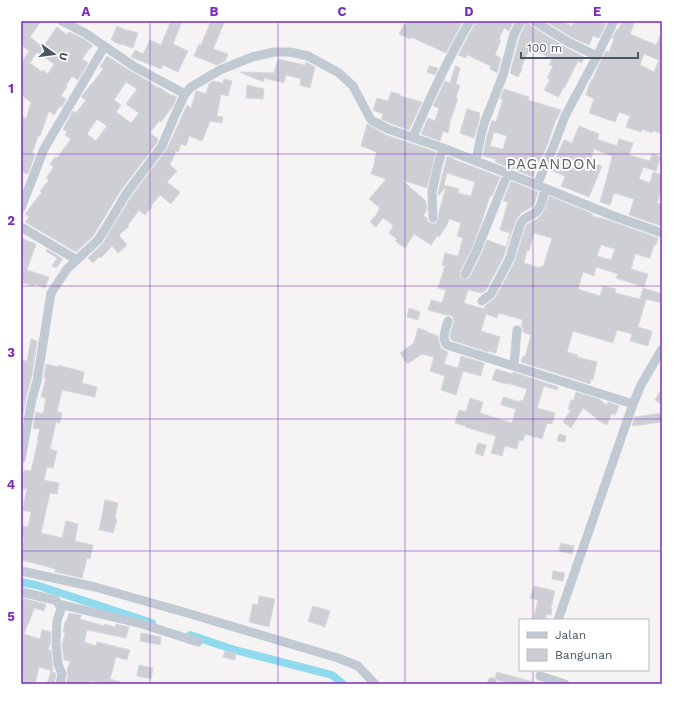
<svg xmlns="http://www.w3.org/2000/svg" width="683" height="705" font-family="'Work Sans',sans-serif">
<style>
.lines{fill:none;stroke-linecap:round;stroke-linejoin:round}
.canal{stroke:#90daee;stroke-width:8}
.building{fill:#cdcfd5;stroke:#d7d9de;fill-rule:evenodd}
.street{stroke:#c1cad2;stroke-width:9}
.grid{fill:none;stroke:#7b2cbf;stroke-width:1;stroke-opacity:0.55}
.labels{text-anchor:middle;stroke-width:4;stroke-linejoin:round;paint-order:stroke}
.quarter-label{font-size:15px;letter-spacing:1px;fill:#5f6368;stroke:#fff}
.neatline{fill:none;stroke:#7b2cbf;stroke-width:1.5}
.grid-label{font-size:13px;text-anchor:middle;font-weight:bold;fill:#7b2cbf}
</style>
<rect width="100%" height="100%" fill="#f5f3f3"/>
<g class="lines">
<path class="canal" d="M21 582 36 585 152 623
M190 635 235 650 332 675 343 684"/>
</g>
<path class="building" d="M21 21H41L30 37 43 47 57 27 67 35 69 32 82 38 93 46 90 49H89L82 59 88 63 78 80 72 76 66 86 67 87 61 96 66 99 62 107 60 106 54 115 49 111 40 136H38L32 154 35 155 28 174 21 172V115L26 119 31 102 21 95V63L29 51 21 45ZM37 52 54 64 48 74 43 70 42 72 30 63Z
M171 21H182L173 44 188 51 178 72 163 65 161 69 131 57 135 50 143 54 150 40 161 45Z
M211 21H225L213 49 228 54 225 61 217 65 194 56 199 44 201 45Z
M408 21H463L446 53 411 37 410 39 399 34 404 24 406 25Z
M476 21H514L509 31 504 28 499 39 501 40 495 55 501 58 497 73 490 69 491 66 467 55 466 58 458 55 475 24Z
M527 21H528L529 24 531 26 565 47 584 57 582 63 578 61 565 87H564L558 97 544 90 550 80 547 78 553 66 549 65 552 59 530 48 521 68 522 69 518 77 510 73 520 36Z
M545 21H561L572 26 574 21H606L605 24H606L599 38 593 36 589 45 571 37Z
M622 21H635L630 34 656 45 662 32V134L654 131 652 133 642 129 641 132 626 127 630 116 619 112 615 122 589 113 594 99 586 95 589 85 592 79H593L598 66 606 51 609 52 614 39 612 38 617 29 618 30ZM644 54 659 60 654 72 640 65Z
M117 26 128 31V30L138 33 133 48 121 44V45L111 40Z
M107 56 132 72 148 81 158 88 159 87 172 96 173 95 177 97 173 106 161 122 159 121 150 133 158 139 157 143 121 190 93 236 76 252 25 222 29 217 25 214 42 192 40 191 49 180 46 178 54 167 50 164 55 157 57 158 71 139 65 135 67 132 63 129 73 111 76 113 86 100 81 97 91 84H92L103 69 100 67ZM126 82 137 89 126 104 139 113 131 123 116 112 121 105 114 100ZM97 119 107 126 96 141 87 134Z
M278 59 305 65 306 62 315 67 310 88 300 85 301 79 286 75 284 83 264 78V82L241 73V72L274 73Z
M429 66 438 68 435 75 427 72Z
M455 66 460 68 456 84 460 86 456 98 458 99 449 124H450L448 133 443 131 440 141 421 134 428 118 435 121 439 108 433 106 445 81 450 83Z
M224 79 232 81 228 96 221 94 217 116 223 117 222 123 210 121 202 141 189 136 186 146 181 144 178 152 176 151 170 165 177 171 167 182 180 192 171 204 160 195 151 206 152 207 145 215 139 210 128 225 129 226 119 235 127 245 118 253 112 246 101 258 99 257 93 263 88 258 103 243 131 197 167 149 187 105 191 108 196 91 206 94 209 84 213 81 223 83Z
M247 85 264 89 263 99 246 98Z
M504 89 529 97 528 100 561 110 557 119H556L548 143 539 165 537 164 533 177 495 162 496 159 483 156 487 136 491 123 492 120 496 122 503 99H500ZM494 132 507 136 503 149 490 146Z
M391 92 400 94V96L422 102 409 130 390 123 381 119 383 114 373 110 377 98 388 101Z
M467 109 480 113 479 117H480L474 138 460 133Z
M367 124 386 135 436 152 427 188 402 180 426 201 427 211 423 215 427 218 428 222 431 223 435 224 438 220 439 212 446 187 438 196V193L447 156 453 158V159L500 177 492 196H490L481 224 471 250 460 271V277L463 279H468L470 277 481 255 487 240 506 247 510 233 500 230 508 202 503 201 511 181 538 192 535 202 533 206 521 213 516 220 503 258 486 290 482 293 468 290 464 303 484 309 485 306 496 297 514 263 526 226 529 223 537 219 542 214 546 207 549 196 593 214 592 216 608 220 658 238 656 245H654L650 258 635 254 631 269 648 274 644 287 616 278 618 274 596 267 594 276 583 272 578 289 600 296 603 286 616 289 615 293 640 299 643 288 662 294V303L646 299 638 327 652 331 648 346 630 341 632 334 617 330 613 343 573 331 567 352 578 355 577 357 597 362 593 380 591 379 590 384 521 362 523 356 525 357 531 335 523 332V328L521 326 523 320 499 313 497 318 486 314 481 331 500 337 496 353 488 351V352L451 340 450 334 454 322 453 317 450 315H446L428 310 431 300 442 303 446 290 438 288 445 266 442 265 445 253 458 256 463 238 457 236 461 223 449 219 447 225 439 237 437 236 431 245 414 234 405 248 395 241 397 239 389 233 393 227 392 226 393 225 383 218 376 227 370 222 377 214H376L380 208 369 199 386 179 371 174 375 161 374 160 377 152 361 146ZM447 173 475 182 471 196 458 193 459 189 444 185ZM534 233 552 238 543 267 541 266 540 268 524 263 527 250 529 251ZM601 245 615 249 611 260 597 256Z
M579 126 599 134 597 139 617 146 619 139 633 143 629 155 650 161 652 154 661 157 656 171 643 167 639 179 650 183 653 172 662 175V188L657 203 662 204 661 226 629 215 634 199 614 193 610 205 600 202 611 162 612 156 594 149 590 162 602 166 589 197 561 186 565 176 550 170 564 140 572 143Z
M21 238 36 244 27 270 49 277 45 288 35 284 34 286 23 283 22 286 21 285Z
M47 249 63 259 56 268 52 266 57 258 46 251Z
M409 308 420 312 418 320 407 317Z
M418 328 427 331V332L438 336 440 346 442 349 448 352 444 364 458 368 461 356 484 363 481 376 463 371 456 395 441 390 445 376 430 371 434 357 422 354 407 364 400 353 414 343Z
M31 339 37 341 32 375 26 398 21 425V360L27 361Z
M46 364 58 367V365L84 372 82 383 97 387 95 397 62 390 57 412 62 413 60 423 56 422 50 449 57 451 53 468 47 467 44 480 59 483 57 494 50 493 41 533 62 538 66 521 78 524 75 541 93 545 90 559 87 558 82 578 55 572 56 569 21 560V554L24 539 21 538V525L28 527 31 512 22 510 27 489H21V480L24 470 31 471 38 440 37 439 40 429 33 428 36 412 43 414 46 398 41 397 46 378H44Z
M496 369 513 374V372L558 387 557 390 544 386 537 408 555 413 552 424 547 423 542 439 525 434 523 441 519 440 517 449 505 446 502 456 491 453 496 436 465 427 466 426 455 423 459 410 466 412 470 398 483 402 480 413 512 423 516 409 501 405 503 397 520 402V400L523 401 527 389 507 383V384L492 380Z
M662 388V405L655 400Z
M576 392 599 399 606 405 608 402 619 406 615 415 612 413 607 425 596 419V418L583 408 571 428 563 422 571 410H568L571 400H574Z
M662 413V422L632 426 635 417Z
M559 434 566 436 565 442 557 441Z
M478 443 486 445 483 456 475 453Z
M105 500 118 503 115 519H117L113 533 99 530Z
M561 543 574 546 572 554 559 551Z
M553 571 565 573 563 581 552 579Z
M534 586 555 591 551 608 552 609 551 615 547 614 545 620H533L538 600 530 598Z
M259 596 275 599 269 627 249 622 253 604 258 605Z
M21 598 46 604 44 611 34 608 29 623H28L24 634 40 639 42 630 51 632 50 644 48 650H51L53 671 39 667 35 684H21Z
M313 606 330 611 325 627 308 621Z
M69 613 81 615 80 619 104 626V624L115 627 116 624 129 627 126 638 87 630 84 642 96 646 97 642 130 650 127 660 116 657 110 679 121 682V684H104L91 681 90 684H66L68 675 67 671 70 661 64 660 62 645 65 633 63 632 65 622H66Z
M141 633 161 637 160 645 140 641Z
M225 651 236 653 235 660 223 657Z
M139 665 153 668 151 679 137 676Z
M51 671 55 673 56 675 54 684H47Z
M497 672 533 682V684H507L508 683 497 680 495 677Z"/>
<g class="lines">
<path class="street" d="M62 21 85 33 135 67 185 94
M534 21 568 42 597 56
M614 21 597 56 565 116 554 145 537 185 611 215 662 233
M413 137C430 97 448 59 470 21
M476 161 481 135 485 121 503 75 514 34 521 21
M21 208 44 149 104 47
M433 218 432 192 438 165 443 148
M21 227 77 260
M465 274 476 252 508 173
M482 301 491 294 509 260 521 223C527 214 529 218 536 212 542 207 543 196 545 188
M448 321C446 329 441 338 447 345L633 404
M514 366 517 330
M21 459 32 399 37 381 51 293 67 269 98 240 107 226 126 194 162 146 175 115 185 94 191 87 220 70 252 57 274 52H290L308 56 339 73 353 86 371 120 388 129 443 148 537 185
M21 571 95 587 187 613 338 658 358 666 375 684
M21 592 55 600 59 604 61 609 57 621 56 644 58 664 62 674 60 684
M59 604 142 624 198 642
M558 620 633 404 641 385 662 349
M540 676 565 684
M492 684V682"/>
</g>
<path class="grid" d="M150 21V684M278 21V684M405 21V684M533 21V620M21 154H662M21 286H662M21 419H662M21 551H662M533 670V684"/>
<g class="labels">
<g class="quarter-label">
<text x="552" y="169">PAGANDON</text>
</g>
</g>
<rect width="683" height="705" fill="none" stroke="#ffffff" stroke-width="44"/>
<rect x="519" y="619" width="130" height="52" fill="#ffffff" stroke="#b7bbc0"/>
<rect x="527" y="632" width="20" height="6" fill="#c1cad2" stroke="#b7bbc0"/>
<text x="555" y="639" font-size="12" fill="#4a5661">Jalan</text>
<rect x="527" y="649" width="20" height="12" fill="#cdcfd5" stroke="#b7bbc0"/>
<text x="555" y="659" font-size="12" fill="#4a5661">Bangunan</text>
<g transform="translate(54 54) rotate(104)" stroke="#ffffff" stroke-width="3" paint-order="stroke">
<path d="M0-3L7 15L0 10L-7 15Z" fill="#4a5661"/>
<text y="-6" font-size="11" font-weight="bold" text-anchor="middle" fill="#4a5661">U</text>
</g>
<path d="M521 52v6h117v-6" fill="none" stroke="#4a5661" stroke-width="2"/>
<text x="527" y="52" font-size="12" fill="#4a5661" stroke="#ffffff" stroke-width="3" paint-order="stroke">100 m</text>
<rect x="22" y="22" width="639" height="661" class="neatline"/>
<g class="grid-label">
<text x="86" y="16">A</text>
<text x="214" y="16">B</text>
<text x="342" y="16">C</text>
<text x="469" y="16">D</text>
<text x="597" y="16">E</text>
<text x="11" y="93">1</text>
<text x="11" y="225">2</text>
<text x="11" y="357">3</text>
<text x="11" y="489">4</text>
<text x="11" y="621">5</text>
</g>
</svg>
